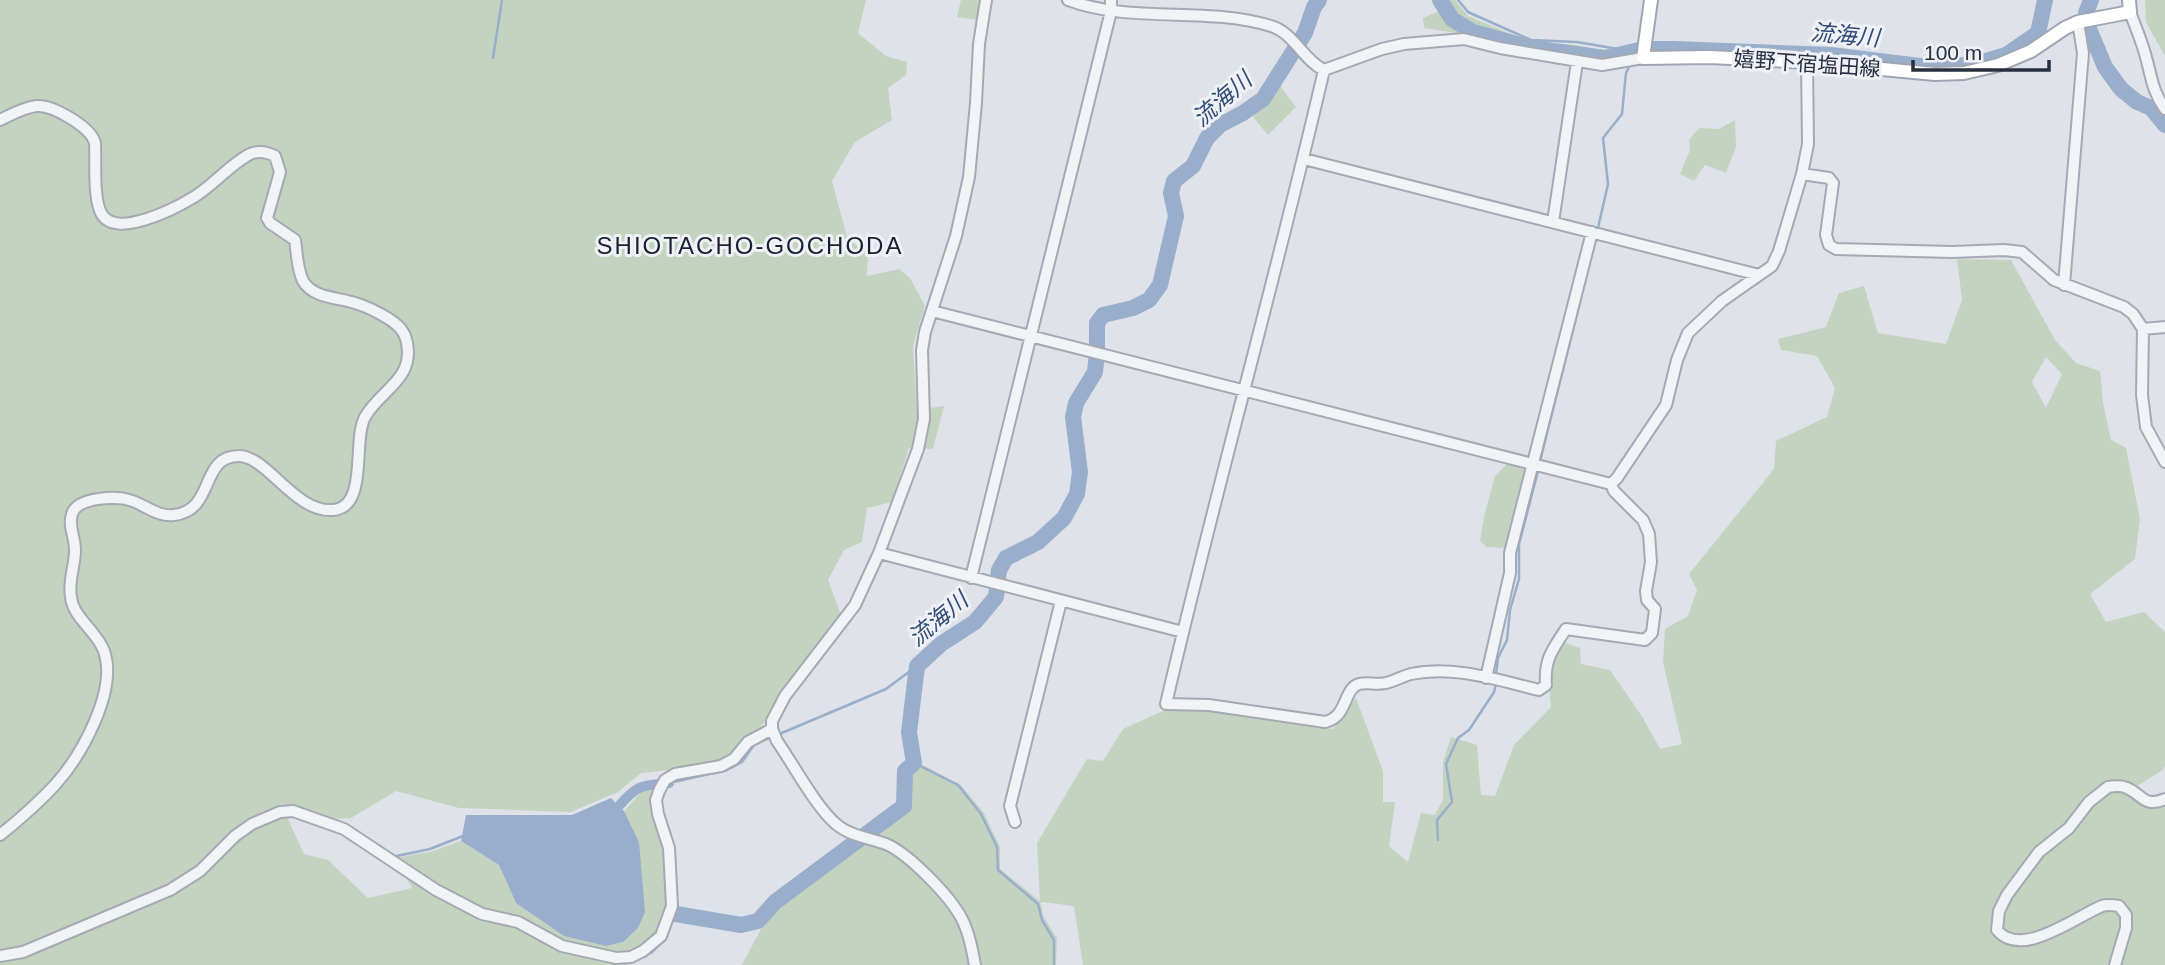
<svg xmlns="http://www.w3.org/2000/svg" width="2165" height="965" font-family="Helvetica,'Noto Sans JP',sans-serif">
<style>
.green{fill:#c4d3c0;fill-rule:evenodd}
.water{fill:#99aeca}
.lines{fill:none;stroke-linecap:round;stroke-linejoin:round}
.stream{stroke:#99aeca;stroke-width:2.5}
.canal{stroke:#99aeca;stroke-width:10}
.river{stroke:#99aeca;stroke-width:16}
.minor-casing{stroke:#a4a9b3;stroke-width:14}
.major-casing{stroke:#9ea6b5;stroke-width:16}
.minor{stroke:#f2f3f7;stroke-width:10}
.major{stroke:#fff;stroke-width:12}
.labels{text-anchor:middle;stroke-width:6;stroke-linejoin:round;paint-order:stroke}
.street-label{font-size:21px;fill:#282f40;stroke:#eff1f6}
.water-label{font-size:23px;font-style:italic;fill:#314c75;stroke:#eff1f6}
.quarter-label{font-size:24px;letter-spacing:2px;fill:#1a2031;stroke:#eff1f6}
</style>
<rect width="100%" height="100%" fill="#dfe2e9"/>
<path class="green" d="M0 0H866L858 33 886 56 907 62 906 75 888 88 892 120 855 142 832 181 847 237 868 255 867 276 899 269 910 278 925 306 913 346 917 410 944 406 933 449 909 448 892 502 867 508 862 542 844 550 828 580 841 615 809 659 780 692 765 722 728 758 678 769 641 773 618 792 571 812 459 808 396 791 351 818 323 819 281 804 304 854 328 860 368 898 412 888 394 858 430 852 461 841 499 865 516 903 639 842 624 811 643 790 654 791C661 825 680 907 656 935 645 947 629 955 615 961L628 965H0Z
M961 0H981L978 20 957 17Z
M1447 0H1455L1468 16 1530 42 1576 45 1607 51 1605 55 1531 46 1478 30 1457 33 1424 28 1423 18 1450 6Z
M2145 0H2165V56L2146 22Z
M1278 83 1296 107 1268 135 1253 117Z
M1735 120 1736 147 1726 173 1705 165 1694 181 1680 174 1690 150 1689 140 1699 128 1719 129Z
M1957 259 2011 260 2055 340 2076 363 2100 371 2103 403 2111 440 2126 448 2140 519 2135 559 2090 594 2106 622 2144 612 2165 632V765L2163 770 2134 788 2150 798 2157 807 2165 802V965H1083L1074 906 1041 902 1043 916 1057 938 1056 965H742L762 927 782 902 907 810 908 772 921 764 961 785 984 813 1000 847V869L1040 901 1037 843 1087 759 1103 761 1123 729 1167 709 1211 710 1333 729 1356 698 1383 771V802H1395L1389 846 1408 862 1421 813 1435 815 1443 799V762L1451 737 1477 745 1481 795 1495 796 1514 745 1551 707 1547 667 1563 642 1580 648 1581 664 1610 670 1643 718 1660 749 1682 744 1663 662 1665 629 1688 616 1697 590 1689 574 1774 469 1776 441 1827 417 1835 388 1817 356 1781 350 1778 339 1826 327 1839 293 1864 286 1878 333 1946 344 1962 300ZM2046 357 2062 374 2046 408 2032 382Z
M1508 463 1526 468 1506 548 1487 547 1480 541 1484 517 1495 476Z"/>
<path class="water" d="M611 798 624 811 639 842 645 912 638 928 623 942 606 946 564 936 516 903 499 865 461 841 466 815H572Z"/>
<g class="lines">
<path class="stream" d="M1458 0 1468 12 1531 40 1577 42 1630 51
M493 58 502 0
M1598 228 1608 184 1603 138 1622 114 1626 73 1629 67
M1540 461 1581 298
M1496 674 1498 658 1507 640 1510 610 1519 579V544L1538 471
M777 735 886 689 917 666
M914 763 958 785 981 814 997 847 998 870 1038 904 1042 920 1054 940V965
M669 783 727 770 742 762 754 745 771 737
M1438 840 1437 820 1452 802 1446 764 1458 738 1469 730 1494 692 1496 684
M392 857 430 849 463 836 466 837
M669 928 676 914
M651 953 661 943"/>
<path class="canal" d="M619 806C638 784 641 786 669 783"/>
<path class="river" d="M1440 0 1452 19 1473 32 1531 48 1605 58 1639 50
M2086 13 2091 0
M2087 24 2105 67 2121 89 2137 102 2151 108 2165 125
M1648 49H1673L1831 55 1936 68 1976 64 2006 55 2038 33 2045 0
M676 914 741 925 758 921 775 902 904 806 905 771 914 763 909 732 917 666 941 644 975 622 996 597 999 570 1006 558 1038 542 1064 518 1077 494 1080 472 1073 417 1076 403 1095 372 1097 353V323L1103 315 1133 308 1149 300 1160 285 1176 216 1171 193 1174 181 1193 166 1207 138 1220 125 1243 113 1263 99 1305 33 1314 7 1319 0"/>
<g class="minor-casing">
<path id="minor" d="M1068 0C1132 24 1207 6 1271 26 1293 32 1304 61 1324 70L1382 49 1404 44 1464 39 1500 48 1602 65 1643 58
M2130 12C2136 28 2143 44 2147 61 2152 80 2153 92 2165 109
M0 120C11 115 24 107 37 106 53 105 91 127 95 143 96 162 93 197 101 213 115 240 176 208 194 197 214 185 229 165 250 154 259 150 267 152 275 156L280 172 267 218 270 223 295 240C297 253 297 269 303 281 314 299 338 297 355 303 368 307 378 312 389 319 398 325 405 331 407 343 414 380 381 389 365 417 352 440 369 507 333 510 295 513 267 456 239 456 199 456 216 510 174 515 156 517 145 504 129 500 116 496 77 497 72 514 68 526 75 537 75 550 75 566 68 581 71 597 73 618 97 631 104 651 118 691 81 756 55 785 38 803 19 820 0 835
M1304 159 1759 275
M1802 174 1829 178 1833 183 1826 235 1829 245 1836 249 1952 252 2004 250 2022 252 2054 280 2124 307 2133 314 2143 329 2142 395 2146 427 2165 462
M1553 222 1577 62
M2064 285 2083 53 2078 22
M932 311 1611 484 1614 491 1643 520 1649 534 1651 562 1646 591 1647 600 1655 609 1652 633 1645 640 1566 629C1552 650 1544 660 1546 685L1539 690C1497 680 1454 665 1411 674 1403 676 1395 681 1386 683 1378 685 1367 682 1359 684 1343 689 1348 717 1325 722L1209 705 1166 704C1215 492 1275 282 1324 70
M2143 329 2165 327
M1611 484 1617 478 1666 405 1677 360 1688 333 1722 301 1772 266 1779 251 1802 174 1808 144 1807 62
M879 553 1183 632
M971 578 1111 11V0
M1486 678 1510 573V553L1592 232
M1015 822 1010 806 1061 601
M0 956 23 952 170 890 200 871 235 836 252 824 280 812 293 811 344 829 436 890 482 914 518 922 562 946 616 958 631 957 643 951 661 936 672 906 669 848 658 814 656 800 659 791 665 780 675 774 721 766 734 759 748 742 772 729
M975 965C972 949 969 933 962 919 950 896 909 854 886 844 869 838 850 836 836 824 816 807 793 764 777 741L772 729V721L785 696 855 605 879 553 918 449 924 419 922 350 925 332 956 236 969 177 976 103 979 44 986 0
M2115 965 2126 928V915L2119 906C2113 905 2107 904 2102 906 2077 916 2021 960 1997 930L1999 911 2007 895 2039 852 2069 828 2089 802 2108 787C2114 786 2121 785 2127 788 2143 795 2144 808 2165 799"/>
</g>
<g class="major-casing">
<path id="major" d="M1651 0 1643 58 1710 57 1807 62 1935 74 1964 73 1998 65 2031 51 2065 28 2078 22 2130 12 2129 0"/>
</g>
<use href="#minor" class="minor"/>
<use href="#major" class="major"/>
</g>
<g class="labels">
<g class="street-label">
<text transform="translate(1807 64) rotate(4)" y="7">嬉野下宿塩田線</text>
</g>
<g class="water-label">
<text transform="translate(1845 35) rotate(5)" y="8">流海川</text>
<text transform="translate(1222 99) rotate(-41)" y="8">流海川</text>
<text transform="translate(938 619) rotate(-40)" y="8">流海川</text>
</g>
<g class="quarter-label">
<text x="750" y="254">SHIOTACHO-GOCHODA</text>
</g>
</g>
<path d="M1913 60v10h136v-10" fill="none" stroke="#282f40" stroke-width="3.5"/>
<text x="1924" y="60" font-size="21" fill="#282f40" stroke="#eff1f6" stroke-width="5" paint-order="stroke">100 m</text>
</svg>
